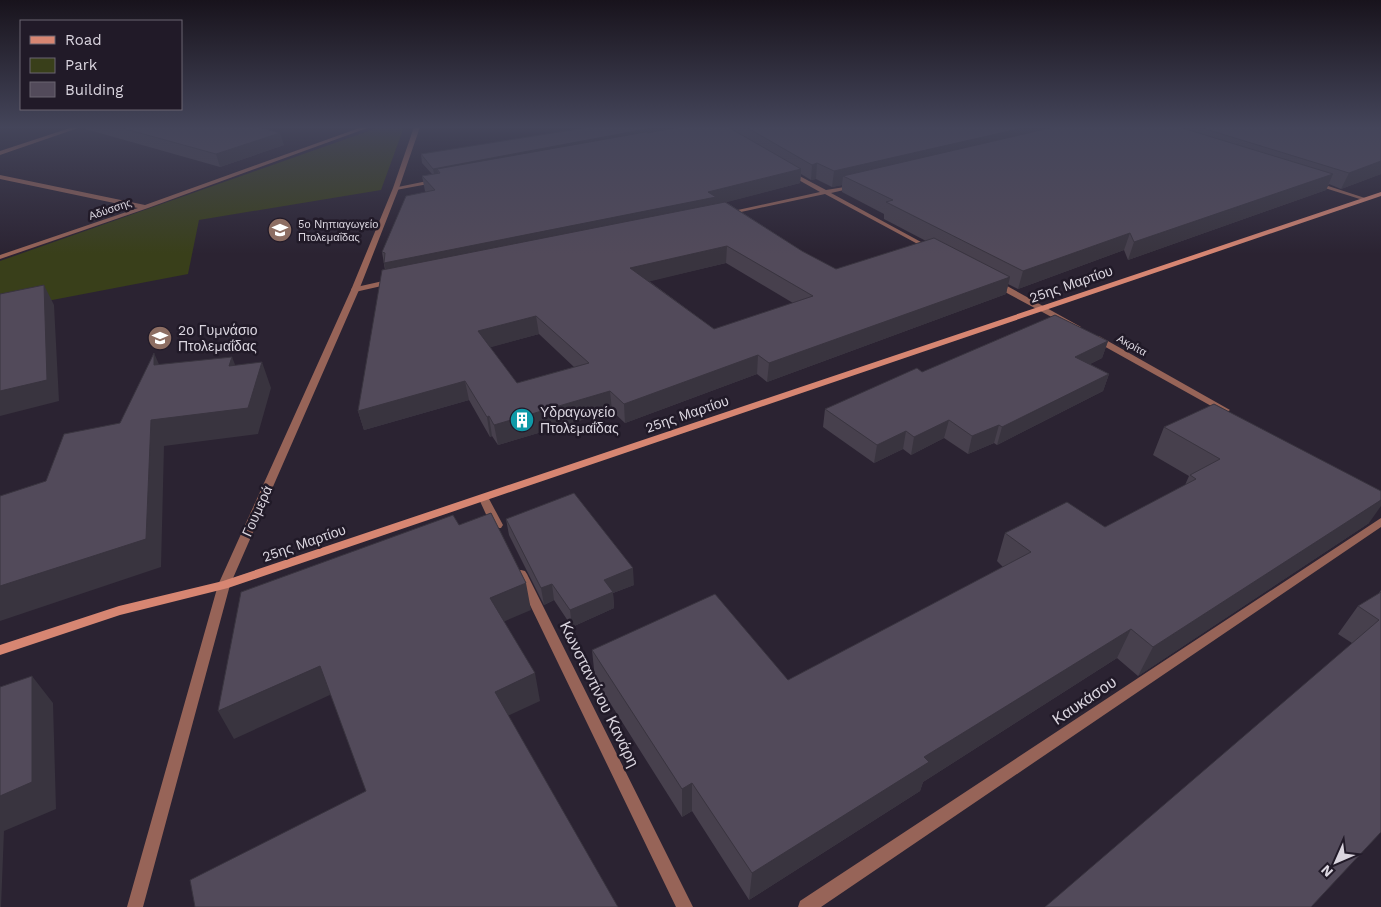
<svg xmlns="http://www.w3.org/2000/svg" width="1381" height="907" font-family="'Work Sans',sans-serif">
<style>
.green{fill:#393f1a}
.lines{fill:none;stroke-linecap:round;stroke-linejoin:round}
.minor{fill:#976458;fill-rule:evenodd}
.tertiary{fill:#976458;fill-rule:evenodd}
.secondary{fill:#d78672;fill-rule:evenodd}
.wall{fill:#47404d;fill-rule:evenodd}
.shaded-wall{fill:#39343f}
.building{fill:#524a5a;stroke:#39343f;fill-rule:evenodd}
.labels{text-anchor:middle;stroke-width:5;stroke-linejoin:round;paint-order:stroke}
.far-street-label{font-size:11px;fill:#dad5df;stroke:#211a28}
.far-poi-label{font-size:11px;fill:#dad5df;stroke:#211a28;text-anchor:start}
.street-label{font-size:14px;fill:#dad5df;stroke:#211a28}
.poi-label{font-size:14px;fill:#dad5df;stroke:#211a28;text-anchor:start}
.near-street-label{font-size:16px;fill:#dad5df;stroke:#211a28}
</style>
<rect width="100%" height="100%" fill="#2b2332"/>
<path class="green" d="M404 127 381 190 199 220 188 274 0 310V261L377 128Z"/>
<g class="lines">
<path class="minor" d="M73 127H81L0 155V151Z
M362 127H370L148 208 0 259V255L138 208 0 179V175L145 205Z
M788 172H792L826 190 857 185V187L831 193 932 248 927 249 825 194 727 215 724 213 820 192 788 174Z
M437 179 440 181 439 182 396 190 393 188Z
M392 279 396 281 395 283 355 292 351 290 352 288Z
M992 281H998L1081 327 1077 329H1074L992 285Z
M1093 336H1099L1230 410 1225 413 1222 412 1093 340Z
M483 494 488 497 503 525 501 528H493L491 525 478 497Z
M1381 518V527L821 907H798L800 901Z
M521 570 525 571 527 574 693 907H676L515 574 517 571Z"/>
<path class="tertiary" d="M414 127H420L399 188 359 290 230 585 143 907H127L218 585 351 290 393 188Z
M1312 182H1316L1368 199 1363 200 1312 184Z"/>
<path class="secondary" d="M1381 192V196L228 588 120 615 0 655V645L119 606 223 581Z"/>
</g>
<path class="wall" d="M82 127H258L284 145 220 167 82 128Z
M675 127 673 129 681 127H1381V174L1341 189 1329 184 1326 190 1128 260 1124 250 1018 289 1008 284 1006 294 767 382 757 374 625 423 612 411 498 445 492 436 490 437 469 400 364 430 358 411 385 270 382 252 426 192 425 191 422 176 432 174 422 163 421 154ZM801 174 811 180 816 179 832 187 842 185V192L884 214V219L926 241 836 269 802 251 726 202 800 183ZM726 263 793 303 714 329 649 281ZM539 334 574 367 517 383 490 347Z
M1108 341 1102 358 1090 364 1109 374 1103 391 997 445 994 443 968 454 944 438 911 455 903 449 874 463 823 427 825 409Z
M1164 427 1369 523 1138 676 1117 658 923 782 920 791 749 900 692 811 682 817 595 679 592 650 788 680 1003 567 997 561 1005 533 1105 527 1185 485 1189 476 1153 455Z
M506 519 634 585 613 593 614 608 572 627 554 600 544 605 509 535Z
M1381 590V832L1352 643 1338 634 1358 606 1378 594Z"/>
<path class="shaded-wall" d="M657 127H675L666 134 440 173 437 169 439 177 435 178 433 169Z
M1027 127H1085L843 176 842 185 832 187 834 171Z
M280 133 284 145 220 167 216 154Z
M1381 161V174L1341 189 1349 173Z
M817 163 816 179 811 180 812 165Z
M801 169 800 183 716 205 388 279 384 263 708 192Z
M1333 174 1326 190 1128 260 1134 242Z
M1130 233 1124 250 1018 289 1023 271Z
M727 246 726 263 631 286 630 268Z
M1010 277 1006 294 767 382 769 363Z
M44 285 54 305 59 401 0 416V391Z
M536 316 539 334 481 350 478 331Z
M1108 341 1102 358 1070 374 1075 357Z
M154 353 165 378 154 365Z
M758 355 757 374 625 423 624 404Z
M232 357 242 382 229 366Z
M262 362 271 388 258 434 164 446 161 567 0 621V586L151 420Z
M1109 374 1103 391 997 445 1002 427Z
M465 381 469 400 364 430 358 411Z
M610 391 612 411 498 445 494 425Z
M489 416 492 436 490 437 487 417Z
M949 420 944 438 911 455 914 437Z
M999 425 994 443 968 454 972 436Z
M906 431 903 449 874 463 877 445Z
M1381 500V506L1369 523 1138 676 1153 647Z
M633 568 634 585 613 593 614 608 572 627 570 610 604 580Z
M526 583 531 610 496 625 490 598Z
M552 584 554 600 544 605 541 588Z
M1131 629 1117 658 923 782 920 791 749 900 752 873 924 757Z
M320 666 332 694 234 739 218 711Z
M535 673 540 701 501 719 495 692Z
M32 676 53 703 56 809 4 831 1 907H0V796Z
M692 783V811L682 817V789Z"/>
<path class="building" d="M118 127H258L280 133 216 154Z
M584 127H657L433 169 421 154 584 128Z
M681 127H728L801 169 708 192 716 197 384 263 385 253 382 252 406 196 435 190 422 176 440 173 437 169 651 131 647 133Z
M746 127H1027L834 171 817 163 812 165Z
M1054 127H1179L1333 174 1134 242 1130 233 1023 271 886 202 893 200 843 176Z
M1199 127H1381V161L1349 173Z
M725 202 802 251 836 269 934 238 1010 277 769 363 758 355 624 404 610 391 494 425 489 416 487 417 465 381 358 411 382 270ZM727 246 813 296 714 329 630 268ZM536 316 589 363 517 383 478 331Z
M44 285 47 380 0 391V294Z
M1055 315 1108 341 1075 357 1109 374 1002 427 999 425 972 436 949 420 914 437 906 431 877 445 825 409 917 368 922 372Z
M154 353V365L232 357 229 366 262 362 248 408 151 420 146 539 0 586V496L46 481 64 434 120 423Z
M1214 404 1381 491V500L1153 647 1131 629 924 757 929 762 752 873 692 783 682 789 592 650 715 594 788 680 1031 552 1005 533 1067 502 1105 527 1196 479 1190 475 1220 459 1164 427Z
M574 493 633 568 604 580 613 592 570 610 552 584 541 588 506 519Z
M491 513 526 583 490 598 535 673 495 692 618 907H195L190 880 366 791 320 666 218 711 241 592 453 515 459 525Z
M1381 592V832L1311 907H1045L1379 620 1358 606Z
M32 676V782L0 796V687Z"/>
<linearGradient id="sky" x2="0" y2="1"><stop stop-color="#18131c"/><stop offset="0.5" stop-color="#44455a"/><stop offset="1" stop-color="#44455a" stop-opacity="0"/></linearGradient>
<rect width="1381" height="254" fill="url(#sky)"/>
<defs>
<g id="school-disc" transform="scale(1.25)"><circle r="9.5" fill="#8d6e63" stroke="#211a28"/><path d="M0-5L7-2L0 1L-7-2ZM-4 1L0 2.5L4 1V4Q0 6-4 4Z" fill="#fff"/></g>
<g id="building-disc" transform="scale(1.25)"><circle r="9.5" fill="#0f9aa8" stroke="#211a28"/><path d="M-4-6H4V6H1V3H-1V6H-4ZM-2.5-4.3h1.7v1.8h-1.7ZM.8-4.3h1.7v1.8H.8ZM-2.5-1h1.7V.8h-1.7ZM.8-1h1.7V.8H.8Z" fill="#fff"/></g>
</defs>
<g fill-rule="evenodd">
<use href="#school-disc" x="280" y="230"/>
<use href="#school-disc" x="160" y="338"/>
<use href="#building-disc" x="522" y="420"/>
</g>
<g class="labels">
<g class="far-street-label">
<text transform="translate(110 209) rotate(-19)" y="4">Αδύσσης</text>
<text transform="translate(1132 345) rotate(29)" y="4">Ακρίτα</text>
</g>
<g class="far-poi-label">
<text x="298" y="228">5ο Νηπιαγωγείο<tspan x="298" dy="13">Πτολεμαΐδας</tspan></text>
</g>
<g class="street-label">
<text transform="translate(1071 284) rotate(-19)" y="5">25ης Μαρτίου</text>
<text transform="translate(687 414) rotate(-19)" y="5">25ης Μαρτίου</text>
<text transform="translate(257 511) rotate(-66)" y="5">Γουμερά</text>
<text transform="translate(304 543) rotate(-19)" y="5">25ης Μαρτίου</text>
</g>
<g class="poi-label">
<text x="178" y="335">2ο Γυμνάσιο<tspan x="178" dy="16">Πτολεμαΐδας</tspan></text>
<text x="540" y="417">Υδραγωγείο<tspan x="540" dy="16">Πτολεμαΐδας</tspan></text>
</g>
<g class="near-street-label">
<text transform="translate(600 694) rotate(64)" y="6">Κωνσταντίνου Κανάρη</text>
<text transform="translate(1084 700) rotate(-34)" y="6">Καυκάσου</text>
</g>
</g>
<rect x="20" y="20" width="162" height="90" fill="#211a28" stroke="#6b6571"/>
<rect x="30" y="36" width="25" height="8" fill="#d78672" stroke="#6b6571"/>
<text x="65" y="45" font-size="15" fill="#dad5df">Road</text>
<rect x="30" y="58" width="25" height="15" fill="#393f1a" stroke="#6b6571"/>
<text x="65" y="70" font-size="15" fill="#dad5df">Park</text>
<rect x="30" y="82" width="25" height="15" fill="#524a5a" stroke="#6b6571"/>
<text x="65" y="95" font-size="15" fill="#dad5df">Building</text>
<g transform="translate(1336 862) rotate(225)" stroke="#211a28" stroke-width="4" paint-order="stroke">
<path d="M0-4L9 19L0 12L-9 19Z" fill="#dad5df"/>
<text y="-8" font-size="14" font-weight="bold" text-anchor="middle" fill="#dad5df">N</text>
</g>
</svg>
